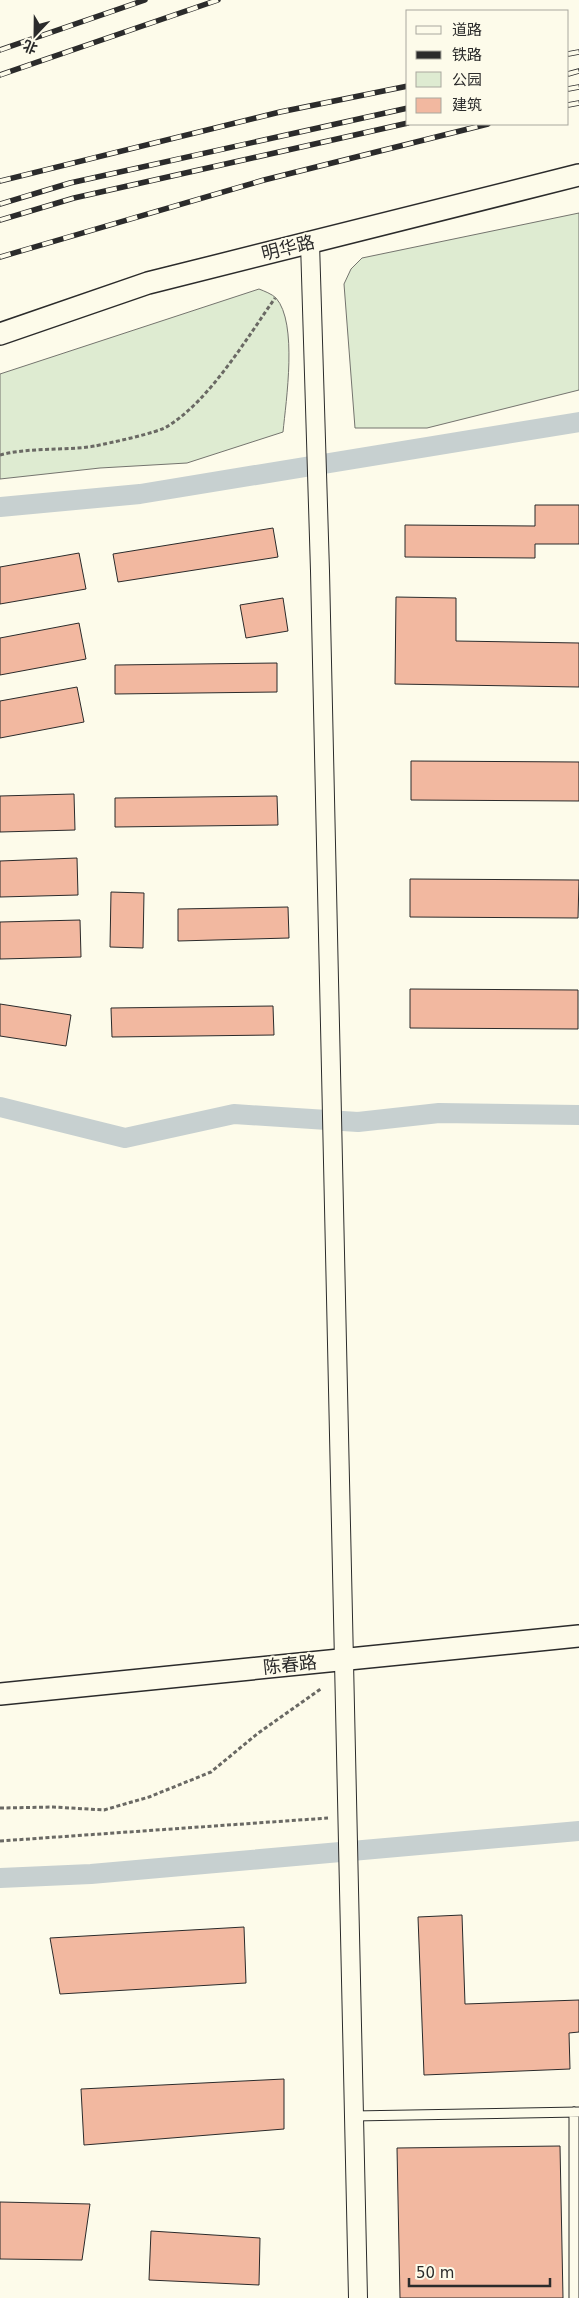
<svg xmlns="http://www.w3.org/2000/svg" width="579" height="2298" font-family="'DejaVu Sans','Noto Sans SC',sans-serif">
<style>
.green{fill:#deebd1;stroke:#74746e}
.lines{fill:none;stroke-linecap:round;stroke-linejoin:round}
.canal{stroke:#c7d0d0;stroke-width:20}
.building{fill:#f2b8a0;stroke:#2b2b2b}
.service-casing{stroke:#2b2b2b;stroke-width:11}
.minor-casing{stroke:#2b2b2b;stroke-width:20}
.tertiary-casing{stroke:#2b2b2b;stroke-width:24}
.path{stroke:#6a6964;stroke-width:3;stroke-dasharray:4 2.5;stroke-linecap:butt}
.service{stroke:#fdfbea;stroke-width:9}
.minor{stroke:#fdfbea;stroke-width:18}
.tertiary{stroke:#fdfbea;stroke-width:21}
.rail-casing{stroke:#2b2b2b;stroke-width:5.5}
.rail{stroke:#fdfbea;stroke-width:4;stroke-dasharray:11;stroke-linecap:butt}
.labels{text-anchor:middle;stroke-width:4;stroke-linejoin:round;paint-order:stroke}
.street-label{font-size:18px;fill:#2b2b2b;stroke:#fdfbea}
</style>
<rect width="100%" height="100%" fill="#fdfbea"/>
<path class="green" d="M579 213V390L427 428H355L344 284 351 269 362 258Z
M259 289C264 291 272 294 276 298 298 323 286 401 283 432L187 463 100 468 0 479V374Z"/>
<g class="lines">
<path class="canal" d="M0 507 140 494 579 422
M0 1107 125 1138 234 1114 358 1122 439 1113 579 1115
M0 1878 91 1874 579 1831"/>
</g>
<path class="building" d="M535 505H579V544H535V558L405 557V525L535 526Z
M273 528 278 557 118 582 113 554Z
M79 553 86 589 0 604V567Z
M396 597 456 598V641L579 643V687L395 684Z
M283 598 288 631 246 638 240 605Z
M79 623 86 659 0 675V638Z
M277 663V692L115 694V665Z
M77 687 84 722 0 738V701Z
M411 761 579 762V801L411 800Z
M74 794 75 830 0 832V796Z
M277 796 278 825 115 827V798Z
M77 858 78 895 0 897V861Z
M410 879 579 880 578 918 410 917Z
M111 892 144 893 143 948 110 947Z
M288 907 289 938 178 941V909Z
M80 920 81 957 0 959V922Z
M410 989 578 990V1029L410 1028Z
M0 1004 71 1015 66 1046 0 1036Z
M273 1006 274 1035 112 1037 111 1008Z
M462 1915 465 2004 579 2000V2032L569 2033 570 2069 424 2075 418 1917Z
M244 1927 246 1983 60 1994 50 1938Z
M284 2079V2129L84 2145 81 2089Z
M560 2146 563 2298H400L397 2148Z
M0 2202 90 2204 82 2260 0 2259Z
M151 2231 260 2238 259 2285 149 2280Z"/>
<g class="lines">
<g class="service-casing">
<path id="service" d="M574 2112V2298
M353 2116 579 2112"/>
</g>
<g class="minor-casing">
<path id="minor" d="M310 243 320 571 358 2298"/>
</g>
<g class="tertiary-casing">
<path id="tertiary" d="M0 334 148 283 579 175
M0 1694 579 1636"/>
</g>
<path class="path" d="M0 455C31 447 63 451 95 446 109 443 158 433 168 426 210 400 247 338 275 298
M0 1808 53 1807 104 1810 149 1797 211 1772 257 1734 322 1688
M0 1841 328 1818"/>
<use href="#service" class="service"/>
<use href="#minor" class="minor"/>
<use href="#tertiary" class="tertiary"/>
<g class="rail-casing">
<path id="rail" d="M0 50 145 0
M568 54 579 52
M568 74 579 71
M0 75 218 0
M568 89 579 87
M568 105 579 103
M0 181 280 112 408 86
M0 204 70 183 408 108
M0 220 74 198 408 123
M0 257 264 180 488 124"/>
</g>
<use href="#rail" class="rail"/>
</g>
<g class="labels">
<g class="street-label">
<text transform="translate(288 248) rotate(-14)" y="6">明华路</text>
<text transform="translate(290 1665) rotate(-6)" y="6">陈春路</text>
</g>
</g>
<rect x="406" y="10" width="162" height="115" fill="#fdfbea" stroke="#a9a89e"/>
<rect x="416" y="26" width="25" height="8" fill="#fdfbea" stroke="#a9a89e"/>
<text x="452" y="35" font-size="15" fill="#2b2b2b">道路</text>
<rect x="416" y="51" width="25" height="8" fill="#2b2b2b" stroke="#a9a89e"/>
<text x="452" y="60" font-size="15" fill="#2b2b2b">铁路</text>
<rect x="416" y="72" width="25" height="15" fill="#deebd1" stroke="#a9a89e"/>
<text x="452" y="85" font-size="15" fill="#2b2b2b">公园</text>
<rect x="416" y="98" width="25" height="15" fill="#f2b8a0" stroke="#a9a89e"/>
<text x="452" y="110" font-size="15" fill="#2b2b2b">建筑</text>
<g transform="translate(35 35) rotate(202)" stroke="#fdfbea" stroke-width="4" paint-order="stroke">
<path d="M0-4L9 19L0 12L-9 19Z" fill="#2b2b2b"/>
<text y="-8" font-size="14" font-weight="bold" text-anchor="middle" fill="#2b2b2b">北</text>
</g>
<path d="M409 2278v8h141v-8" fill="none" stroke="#2b2b2b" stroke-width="2.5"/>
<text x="416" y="2278" font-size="15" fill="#2b2b2b" stroke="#fdfbea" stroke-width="4" paint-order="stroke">50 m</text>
</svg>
